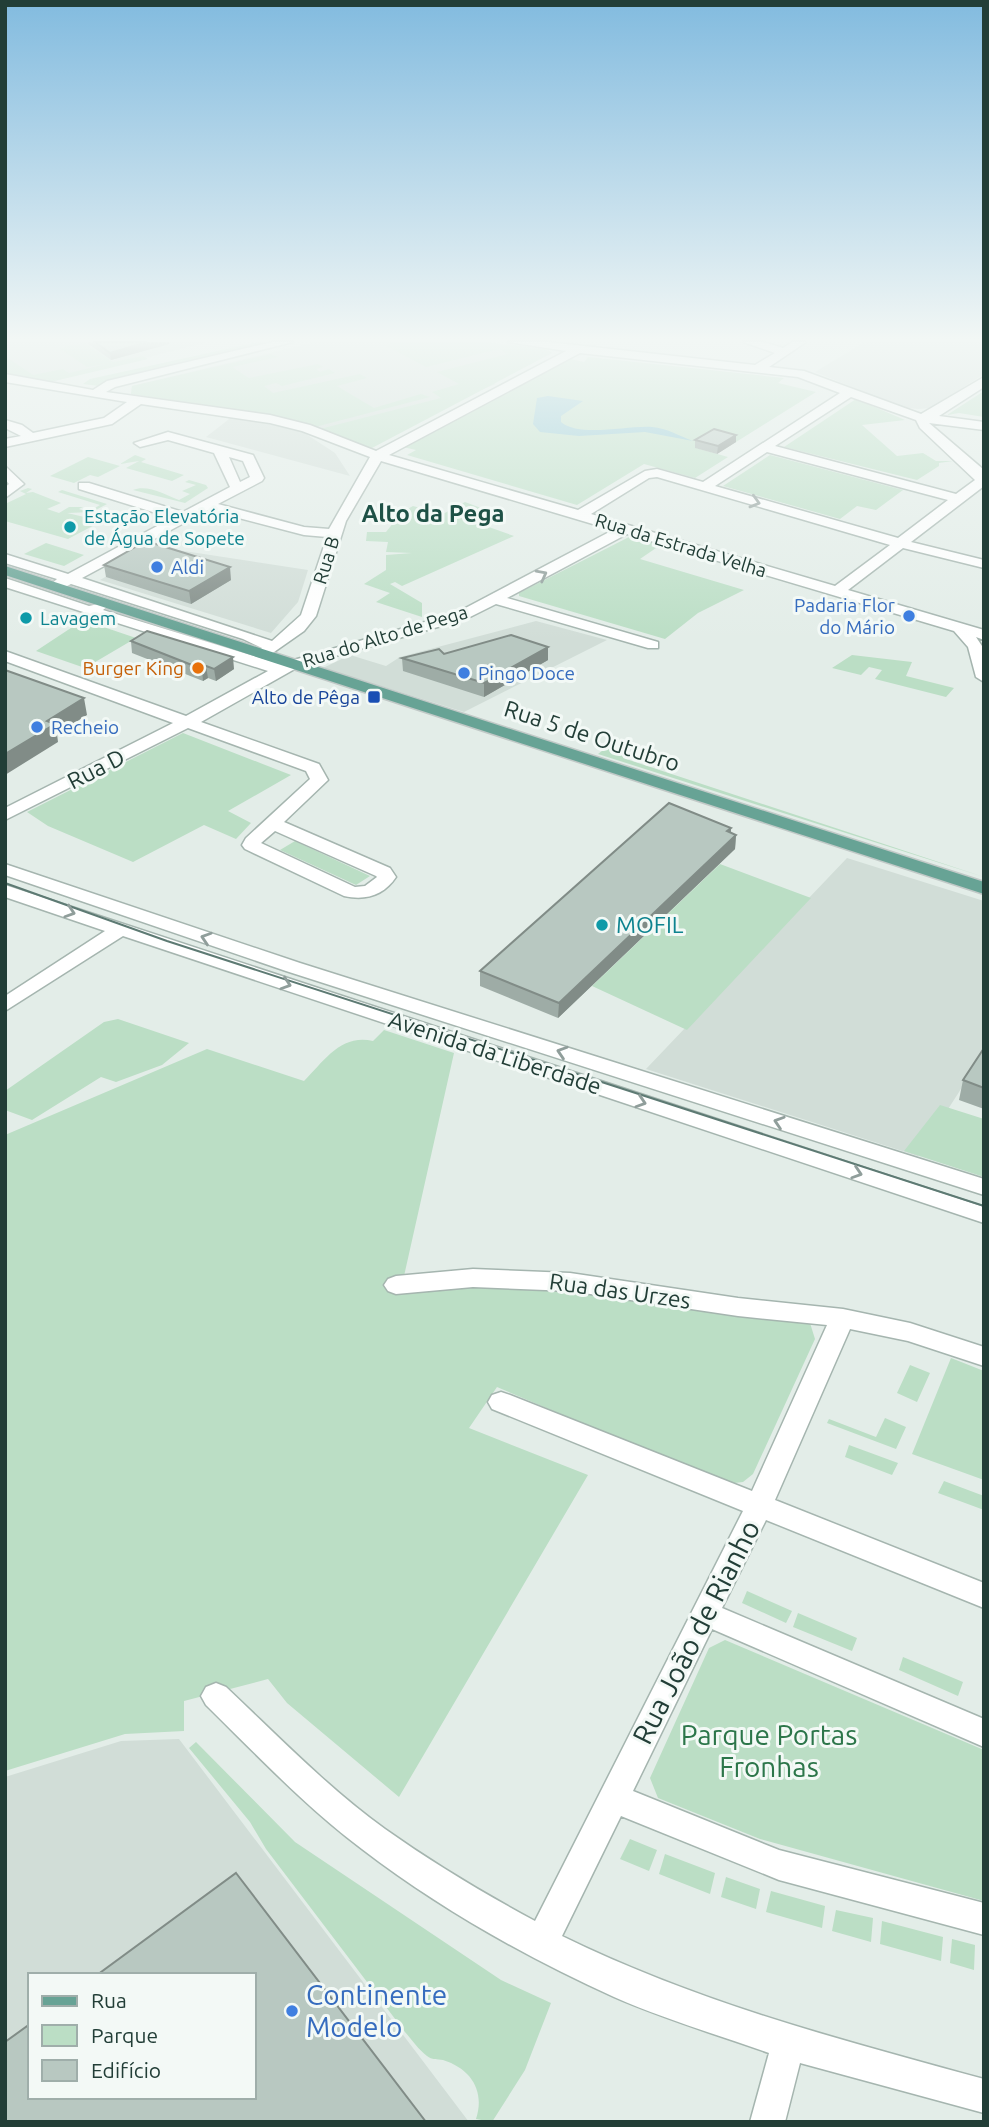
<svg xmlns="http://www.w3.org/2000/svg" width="989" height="2127" font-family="Ubuntu,sans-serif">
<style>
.built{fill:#d1ddd7;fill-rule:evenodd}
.green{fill:#bbdec5}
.water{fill:#8ac5d2}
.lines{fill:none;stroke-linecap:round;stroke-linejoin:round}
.minor-casing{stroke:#a5b5af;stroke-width:3}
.major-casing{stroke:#c1c9c7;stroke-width:3}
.minor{fill:#fff;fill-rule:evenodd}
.major{fill:#67a395;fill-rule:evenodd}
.tram{stroke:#5d7a73;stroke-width:2}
.wall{fill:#9eaca6}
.shaded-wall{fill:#818c87}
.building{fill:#b8c8c1;stroke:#818c87;stroke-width:2}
.oneway{stroke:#909e9b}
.culture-dot{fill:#0f9aa8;stroke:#f3f9f6;stroke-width:2.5}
.shop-dot{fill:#3f7fe0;stroke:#f3f9f6;stroke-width:2.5}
.food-dot{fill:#e8710a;stroke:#f3f9f6;stroke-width:2.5}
.transit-dot{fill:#1a4fb4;stroke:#f3f9f6;stroke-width:2.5}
.labels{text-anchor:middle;stroke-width:6;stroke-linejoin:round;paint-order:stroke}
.far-culture-label{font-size:19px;fill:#0d838f;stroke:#f3f9f6;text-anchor:start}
.far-street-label{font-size:19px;fill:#223e37;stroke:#f3f9f6}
.far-shop-label{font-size:19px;fill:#366cbe;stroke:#f3f9f6;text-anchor:start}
.far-food-label{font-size:19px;fill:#c56008;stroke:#f3f9f6;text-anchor:end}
.far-transit-label{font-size:19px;fill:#164399;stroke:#f3f9f6;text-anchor:end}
.street-label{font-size:23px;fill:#223e37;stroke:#f3f9f6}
.culture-label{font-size:23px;fill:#0d838f;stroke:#f3f9f6;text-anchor:start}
.far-district-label{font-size:24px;font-weight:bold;fill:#1e5146;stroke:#f3f9f6}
.near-street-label{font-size:28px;fill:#223e37;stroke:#f3f9f6}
.near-park-label{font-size:28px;fill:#2c764a;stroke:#f3f9f6}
.near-shop-label{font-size:28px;fill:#366cbe;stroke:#f3f9f6;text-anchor:start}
</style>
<rect width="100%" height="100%" fill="#e3ede8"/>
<path class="built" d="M5 342H208L46 383 5 374Z
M315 342H484L546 349 552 353 493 383 496 384 345 442 308 423 131 394 132 386Z
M865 342H984V374L931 408 918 409 901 407 815 372Z
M233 416 303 432 335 453 350 476 206 437Z
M158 547 308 570 298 602 271 633 100 580Z
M536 621 607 640 464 712 323 668 350 655 386 666 400 657Z
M847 858 984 901V1053L918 1156 646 1069Z
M179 1739 469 2122H5V1777L121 1741ZM30 1975H254V2097H30Z"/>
<path class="green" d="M258 342H271L106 381 99 386 83 384 90 379Z
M397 342H484L546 349 552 353 372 448 345 442 320 429 441 398 432 392 459 384 437 372 508 354 499 349 426 367 385 345Z
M85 343 113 362 143 356 148 359 46 383 5 374V356L33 375 63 369 69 373 106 364 87 367 59 348Z
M271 354 278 357 232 367 249 378 318 364 323 367 316 369 320 372 329 369 335 373 282 386 276 383 264 386 273 393 360 374 367 378 337 386 374 408 421 394 430 397 315 427 280 417 131 394 132 386Z
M588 357 784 378 778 383 816 392 736 442 713 436 696 448 728 457 695 478 644 464 577 505 407 455 416 450 403 447 571 359 584 362Z
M984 391V417L959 413 947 415Z
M856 399 905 420 862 425 897 456 923 453 936 461H953L939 463V466L917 480 784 447Z
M135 455 146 459 141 462 184 475 172 481 126 468 139 461 120 464Z
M770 455 903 490 876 510 857 506 840 519 723 486Z
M88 457 120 466 98 477 90 475 74 483 50 476Z
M189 480 206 485 208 488 185 503 133 490C148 484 167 496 179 500L190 494 182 491 196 485 185 482Z
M28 488 32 489 26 493 33 492 61 503 47 509 59 513 69 507H83L79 509 88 512 100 505 58 492 62 490 107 504 92 512 67 513 102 521 68 539 5 521V504L26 494 20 491Z
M465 502 481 508 466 519 514 536 402 586 395 582 390 584 422 603V617L376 602 390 593 364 584 386 570V555L412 553 386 552 388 542 366 541 367 532H386L402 512 413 506 443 514Z
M631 536 656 543 651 546 656 548 640 559 744 590 698 613 665 639 519 596V593Z
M46 543 84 555 64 566 24 554Z
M83 620 136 638 85 668 36 651Z
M852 655 912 662 906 676 954 688 946 697 875 679 882 670 869 667 861 675 832 668Z
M183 733 291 775 228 811 251 823 236 839 204 825 133 862 48 826 27 812Z
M615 741 623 745V758L984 877 598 754Z
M295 841 370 876 356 885 280 850Z
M720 864 811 898 687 1030 592 986Z
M118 1019 189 1043 162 1065 116 1082 101 1077 32 1120 5 1110V1091L104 1022Z
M384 1030 454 1053 402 1285 548 1281 810 1323 815 1339 753 1474 743 1482 726 1484 497 1387 469 1428 588 1475 399 1797 287 1703 268 1679 184 1701V1731L125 1734 5 1771V1135L207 1049 304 1081C325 1060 341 1034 373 1041Z
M940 1105 984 1119V1177L904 1151Z
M951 1358 984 1371V1480L912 1454Z
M910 1365 930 1373 917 1402 897 1393Z
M885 1418 906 1427 896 1449 827 1423 829 1419 876 1437Z
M849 1445 898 1463 892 1475 845 1457Z
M944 1481 984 1496V1510L938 1493Z
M747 1591 792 1611 786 1623 742 1603Z
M798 1613 857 1638 852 1651 793 1627Z
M725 1640 984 1750V1901L760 1839 658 1798 650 1778 709 1648Z
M903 1657 963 1682 958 1696 899 1670Z
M196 1742 295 1842 501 1980 551 2003 525 2070 492 2122 476 2119C485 2092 472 2069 443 2060 437 2059 432 2060 427 2056 419 2050 412 2040 405 2032L266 1849 250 1822 189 1748Z
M630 1839 657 1850 649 1871 620 1859Z
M665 1854 715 1873 710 1894 659 1874Z
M726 1877 760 1889 756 1909 721 1897Z
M771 1891 825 1906 822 1928 766 1912Z
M836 1910 873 1918 871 1942 832 1931Z
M882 1921 943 1937 941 1961 880 1944Z
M952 1939 975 1945 974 1970 950 1963Z"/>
<path class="water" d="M548 396 583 401 561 416V422C580 438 629 425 652 427 667 428 679 436 693 441L645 432 579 436 540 432 533 424 537 398Z"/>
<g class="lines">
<g class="minor-casing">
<path id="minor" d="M272 342H293L115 387 106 392 270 415 310 425 376 451 566 351 508 342H548L755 365 775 353 743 342H763L783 348 792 342H806L769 367 804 371 921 414 984 377V387L939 416 984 422V430L929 423 984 470V486L911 542 984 560V568L903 548 848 590 984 630V640L976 637 984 649V682L976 677 968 647 954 631 627 534 507 598 658 642V648H648L496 604 466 619 300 666 201 722 319 764 328 780 284 822 390 868 396 877C384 895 366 901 344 896L245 849 242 845 246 838 310 779 306 771 188 728 5 820V808L173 723 5 661V651L186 716 268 671 5 587V578L89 606 107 602 109 605 103 610 280 664 456 613 613 530 381 461 346 521 316 616 304 631 264 659 256 654 262 648 243 639 71 584 61 589H51L49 586 57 579 5 563V554L68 574 172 518 79 489V483H89L183 512 230 487 214 453 168 440 140 447 134 443 168 432 253 455 264 478 262 481 218 504 304 527 329 529 370 457 302 431 270 423 141 404 112 424 5 447V439L21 436 5 428V420L22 425 33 433 104 418 127 402 5 382V374L93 390 107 381ZM580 353 798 377 840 393 703 482 657 469 645 471 578 510 389 455ZM851 397 916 420 920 428 975 480 956 494 775 446ZM767 452 948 500 898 538 715 486ZM229 457 243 461 250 477 240 482ZM657 477 890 545 835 586 591 514 649 478ZM208 510 304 535 327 537 301 615 272 641 82 578ZM275 831 376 876 377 877 365 886 355 887 261 843Z
M5 466 24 484 5 498V487L9 484 5 479Z
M5 864 300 963 984 1179V1195L286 971 5 875Z
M5 885 984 1207V1223L123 936 5 1011V996L105 931 5 897Z
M473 1269 570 1273 738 1298 843 1309 910 1323 984 1347V1366L908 1341 850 1329 775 1500 984 1583V1608L766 1520 722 1608 984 1719V1747L712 1629 633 1791 779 1850 984 1903V1935L779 1880 621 1816 562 1936C699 2003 837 2039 984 2079V2113L800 2063 785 2122H750L769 2053C718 2035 664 2019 614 1997 526 1957 439 1908 362 1849 306 1807 256 1754 206 1705L201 1696 206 1687 216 1683 226 1687C277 1735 328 1788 385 1829 433 1863 483 1893 535 1921L743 1511 492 1409 488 1402 492 1395 501 1392 510 1395 752 1491 827 1325 738 1316 570 1291 473 1287 396 1294 388 1291 384 1285 388 1279 396 1276Z"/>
</g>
<g class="major-casing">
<path id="major" d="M5 566 984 882V894L5 575Z"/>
</g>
<use href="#minor" class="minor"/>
<use href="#major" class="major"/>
<path class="tram" d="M5 883 167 941 984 1206"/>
</g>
<path class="wall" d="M86 342H169V344L111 360Z
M736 435V442L717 454 695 448V440Z
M104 565 231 580 191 604 106 577Z
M131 641 234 669 216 681 208 678 203 681 132 653Z
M444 654 548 660 484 697 403 671 402 658Z
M731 828V833L736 835 735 849 558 1018 480 986V971Z
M984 1048V1109L959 1100 963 1080Z"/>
<path class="shaded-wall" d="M147 342H169V344L111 360 110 353Z
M736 435V442L717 454 718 446Z
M230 567 231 580 191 604 189 591Z
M548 647V660L484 697V683Z
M233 657 234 669 216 681 214 669Z
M206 666 208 678 203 681 202 669Z
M84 698 87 715 57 734 58 742 5 775V754L47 721Z
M731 828 730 841 736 835 735 849 558 1018 559 1003Z"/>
<path class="building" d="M95 342H147L110 353Z
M714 429 736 435 718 446 695 440Z
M146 541 230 567 189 591 104 565Z
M147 631 233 657 214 669 206 666 202 669 131 641Z
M511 635 548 647 484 683 402 658 439 649 444 654Z
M5 670 84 698 47 721 55 724 5 754Z
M669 803 731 828 727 831 736 835 559 1003 480 971Z
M984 1048V1088L963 1080Z
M236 1873 426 2122H5V2042L30 2024V2097H254V1975H97Z"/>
<defs><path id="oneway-chevron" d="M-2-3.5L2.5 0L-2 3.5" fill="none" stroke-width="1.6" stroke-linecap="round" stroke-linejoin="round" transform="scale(1.75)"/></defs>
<g class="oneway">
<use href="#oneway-chevron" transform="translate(755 502) rotate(16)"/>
<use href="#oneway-chevron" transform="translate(542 575) rotate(-28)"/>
<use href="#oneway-chevron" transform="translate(70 912) rotate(18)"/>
<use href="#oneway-chevron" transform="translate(206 938) rotate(-162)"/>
<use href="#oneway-chevron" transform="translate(286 984) rotate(18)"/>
<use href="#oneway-chevron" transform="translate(562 1052) rotate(-162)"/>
<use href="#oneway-chevron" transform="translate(641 1102) rotate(18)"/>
<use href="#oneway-chevron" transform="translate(779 1122) rotate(-162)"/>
<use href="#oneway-chevron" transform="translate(857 1173) rotate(18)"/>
</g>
<linearGradient id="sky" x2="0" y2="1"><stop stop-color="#82bbdf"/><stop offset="0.53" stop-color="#f2f7f5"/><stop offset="1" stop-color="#f2f7f5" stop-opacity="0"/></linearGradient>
<rect width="989" height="640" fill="url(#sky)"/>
<g class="culture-dot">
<circle cx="70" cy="527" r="7"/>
<circle cx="26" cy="618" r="7"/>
<circle cx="602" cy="925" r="7"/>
</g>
<g class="shop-dot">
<circle cx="157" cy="567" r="7"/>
<circle cx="909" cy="616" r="7"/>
<circle cx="464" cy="673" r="7"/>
<circle cx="37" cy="727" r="7"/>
<circle cx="292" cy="2011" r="7"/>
</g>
<circle class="food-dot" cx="198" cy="668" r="7"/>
<rect class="transit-dot" x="367" y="690" width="14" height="14" rx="3.5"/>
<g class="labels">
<g class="far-culture-label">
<text x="84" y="523">Estação Elevatória<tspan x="84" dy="22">de Água de Sopete</tspan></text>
<text x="40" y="625">Lavagem</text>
</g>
<g class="far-street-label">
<text transform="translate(681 545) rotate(17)" y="7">Rua da Estrada Velha</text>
<text transform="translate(326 560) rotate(-73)" y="7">Rua B</text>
<text transform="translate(385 636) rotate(-17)" y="7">Rua do Alto de Pega</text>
</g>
<g class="far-shop-label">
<text x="171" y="574">Aldi</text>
<text x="895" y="612" text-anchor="end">Padaria Flor<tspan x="895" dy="22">do Mário</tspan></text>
<text x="478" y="680">Pingo Doce</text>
<text x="51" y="734">Recheio</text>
</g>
<g class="far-food-label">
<text x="184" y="675">Burger King</text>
</g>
<g class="far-transit-label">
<text x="360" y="704">Alto de Pêga</text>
</g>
<g class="street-label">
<text transform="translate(592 736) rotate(18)" y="8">Rua 5 de Outubro</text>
<text transform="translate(96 769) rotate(-27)" y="8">Rua D</text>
<text transform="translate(495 1053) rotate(18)" y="8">Avenida da Liberdade</text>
<text transform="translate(620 1291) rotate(8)" y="8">Rua das Urzes</text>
</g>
<g class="culture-label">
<text x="616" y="933">MOFIL</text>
</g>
<g class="far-district-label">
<text x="433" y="522">Alto da Pega</text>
</g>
<g class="near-street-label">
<text transform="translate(696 1632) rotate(-63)" y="10">Rua João de Rianho</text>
</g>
<g class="near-park-label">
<text x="769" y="1745">Parque Portas<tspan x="769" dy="32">Fronhas</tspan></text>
</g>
<g class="near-shop-label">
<text x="306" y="2005">Continente<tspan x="306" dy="32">Modelo</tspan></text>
</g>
</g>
<rect width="989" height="2127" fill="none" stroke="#223e37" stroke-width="14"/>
<rect x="28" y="1973" width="228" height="126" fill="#f3f9f6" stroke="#9faeaa" stroke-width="2"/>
<rect x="42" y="1996" width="35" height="10" fill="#67a395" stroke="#9faeaa" stroke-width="2"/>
<text x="91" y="2008" font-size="21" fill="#223e37">Rua</text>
<rect x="42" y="2025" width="35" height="21" fill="#bbdec5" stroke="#9faeaa" stroke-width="2"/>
<text x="91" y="2043" font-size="21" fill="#223e37">Parque</text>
<rect x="42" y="2060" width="35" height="21" fill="#b8c8c1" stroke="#9faeaa" stroke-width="2"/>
<text x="91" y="2078" font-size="21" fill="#223e37">Edifício</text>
</svg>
